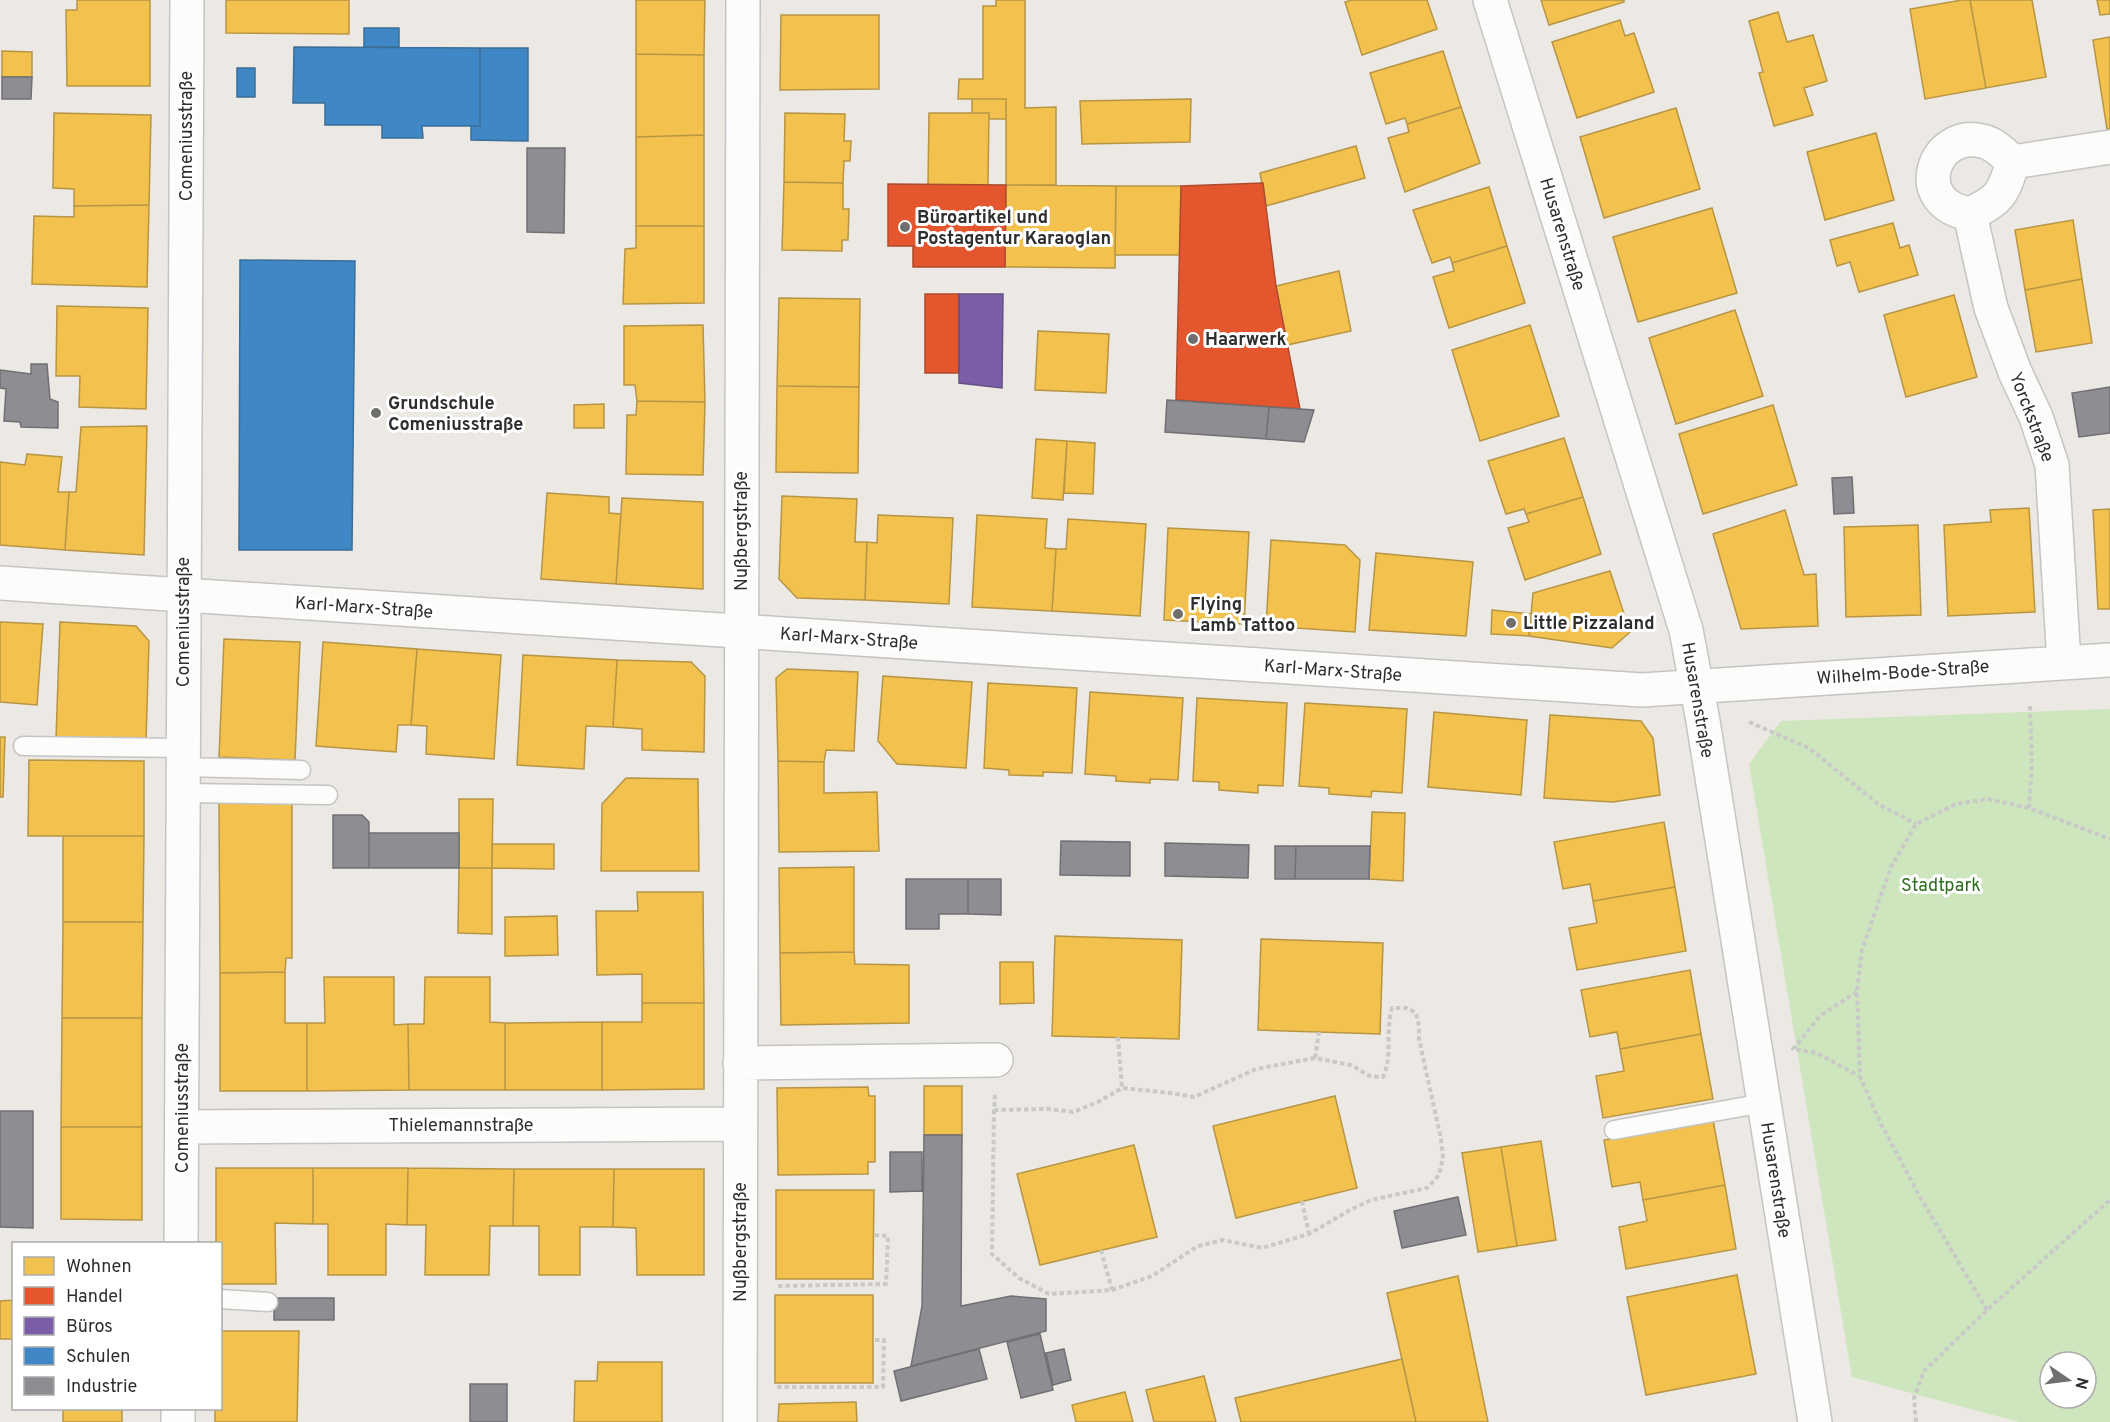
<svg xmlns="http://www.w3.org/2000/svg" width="2110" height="1422" font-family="Overpass,sans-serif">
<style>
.green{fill:#cee6be;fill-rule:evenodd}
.homes{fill:#f2c14e;stroke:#b79544;stroke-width:1.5}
.shops{fill:#e4572e;stroke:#ad4b2e;stroke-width:1.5}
.offices{fill:#7b5ea7;stroke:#645083;stroke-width:1.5}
.schools{fill:#3f88c5;stroke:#3a6d98;stroke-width:1.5}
.industry{fill:#8d8d92;stroke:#707074;stroke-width:1.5}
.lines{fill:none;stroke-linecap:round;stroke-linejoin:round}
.service-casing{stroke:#c5c4c5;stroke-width:21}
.minor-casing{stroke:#c5c4c5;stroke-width:36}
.path{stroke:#c9c9c8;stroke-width:4;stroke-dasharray:4.5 3;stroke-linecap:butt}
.service{stroke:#fcfcfb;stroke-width:18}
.minor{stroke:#fcfcfb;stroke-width:33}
.poi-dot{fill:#706f6e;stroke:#fff;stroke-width:2}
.labels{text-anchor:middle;stroke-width:6;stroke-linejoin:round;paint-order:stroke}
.street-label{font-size:18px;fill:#2e2e2e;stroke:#fff}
.poi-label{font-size:18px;font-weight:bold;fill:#2e2e2e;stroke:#fff;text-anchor:start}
.park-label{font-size:18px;fill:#2c6e1b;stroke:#fff}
</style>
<rect width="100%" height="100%" fill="#ece8e4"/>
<path class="green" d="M2110 709V1422H2019L1852 1377 1749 764 1781 721ZM2050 1362H2086V1398H2050Z"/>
<path class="homes" d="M77 0H150V86H67L66 10H77Z
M226 0H349V34L226 33Z
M636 0H705L704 55 636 54Z
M996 0H1025V108L1056 107V185H1006V99H958L959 79H983V6H996Z
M1352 0H1427L1437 29 1362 55 1345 2Z
M1541 0H1624V2L1549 25Z
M1962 0H1970L1986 88 1925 99 1910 9Z
M1970 0H2032L2046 77 1986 88Z
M2097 0H2110V14L2100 15Z
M1778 12 1787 42 1813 35 1827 81 1804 88 1813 115 1774 126 1759 73 1763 72 1749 21Z
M781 15H879V89L780 90Z
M1620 20 1625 36 1634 33 1654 92 1577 118 1552 42Z
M2110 37V129H2107L2093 40Z
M2 51 32 52V77H2Z
M1443 51 1461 107 1407 124 1405 118 1386 124 1370 73Z
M636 54 704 55V135L636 137Z
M972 99H1006V119H989V113H972Z
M1191 99 1190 142 1082 144 1080 101Z
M1461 107 1480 163 1405 192 1388 138 1409 132 1407 124Z
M1676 108 1700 189 1604 218 1580 137Z
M54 113 151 115 149 205 74 206V189L53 188Z
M785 113 845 114 844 141H851L850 161H844L843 183 784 182Z
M929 113H989L988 185H928Z
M1876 133 1894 200 1825 220 1807 152Z
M704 135V226H636V137Z
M1356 146 1365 178 1266 206 1260 173Z
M784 182 843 183V209H849L848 240H842V251L782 250Z
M1006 185 1116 186 1115 268 1005 267Z
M1116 186H1181V255H1115Z
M1489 187 1507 246 1452 263 1450 257 1432 263 1413 210Z
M149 205 147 287 32 284 34 216 74 217V206Z
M1712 208 1737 293 1638 322 1613 237Z
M2073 220 2082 279 2025 290 2015 230Z
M1893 223 1900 248 1909 245 1918 275 1859 292 1850 262 1837 266 1830 240Z
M636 226H704V303L623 304 625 249 636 248Z
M1507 246 1525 303 1449 328 1433 277 1454 271 1452 263Z
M1339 271 1351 331 1287 345 1276 286Z
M2082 279 2092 343 2036 352 2025 290Z
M1954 295 1977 377 1906 397 1884 315Z
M779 298 860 299 859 387 777 386Z
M57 306 148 308 146 409 79 407 80 376H56Z
M1735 310 1763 396 1676 424 1649 338Z
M703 325 705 402 637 401 635 385H624V326Z
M1530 325 1559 416 1480 441 1452 350Z
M1038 331 1109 334 1106 393 1035 390Z
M777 386 859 387 858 473 776 472Z
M637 401 705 402 703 475 626 474 627 415H636Z
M604 404V428H574V405Z
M1773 405 1797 485 1703 514 1679 434Z
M147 426 144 555 65 550 69 492H76L81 427Z
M1564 438 1583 497 1526 514 1524 509 1506 514 1488 461Z
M1036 439 1067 441 1063 500 1032 498Z
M1067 441 1095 443 1093 494 1064 493Z
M27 454 62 457 58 492H69L65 550 0 545V462L25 465Z
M547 493 609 497V513L621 514 616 584 541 579Z
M782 496 857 499 855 542H867L865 600 797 598 779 579Z
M1583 497 1601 554 1525 580 1508 528 1529 522 1526 514Z
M622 498 703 502V589L616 584Z
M2029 508 2035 612 1948 616 1944 525 1991 522 1990 510Z
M2110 509V609H2098L2093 510Z
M1785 510 1804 575 1816 574 1818 626 1741 629 1713 534Z
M878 515 953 518 949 604 865 600 867 542 877 543Z
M977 515 1047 519 1045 548 1056 549 1052 611 972 607Z
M1068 519 1146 524 1140 616 1052 611 1056 549H1066Z
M1918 525 1921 615 1846 617 1844 527Z
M1168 528 1249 532 1244 624 1164 620Z
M1271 540 1345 545 1360 560 1355 632 1266 626Z
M1376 553 1473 562 1466 636 1369 630Z
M1610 571 1630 632 1612 648 1529 636 1533 593Z
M1492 610 1532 614 1529 636 1491 634Z
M0 622 43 624 37 705 0 702Z
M60 622 136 626 149 641 146 742 56 739Z
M224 639 300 642 295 760 219 757Z
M323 642 417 649 411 725H398L396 752 316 746Z
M417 649 501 655 494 759 426 754 427 726 411 725Z
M523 655 617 660 613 727 586 726 584 769 517 765Z
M617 660 691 662 705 676 704 752 642 750V729L613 727Z
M787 669 858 672 854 751 826 750 824 762 778 761 776 678Z
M883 676 972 682 966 768 897 764 878 741Z
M988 683 1077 688 1072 773 1043 772V776L1009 775V770L984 768Z
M1090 692 1183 698 1178 780 1150 779V783L1116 781V776L1085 774Z
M1197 698 1287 703 1283 786 1258 785V793L1219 790V782L1193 781Z
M1305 703 1407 709 1402 793 1372 791 1371 797 1329 794V788L1299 786Z
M1434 712 1527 720 1521 795 1428 787Z
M1550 715 1641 721 1653 738 1660 795 1613 802 1544 798Z
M0 737H5L3 797H0Z
M29 760 144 761V836H28Z
M778 761 824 762V793L877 792 879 851 779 852Z
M626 778 698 779 699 871H601L602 804Z
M459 799H493L492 868H459Z
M219 801H292V958H286L285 972 220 973Z
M1372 812 1405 813 1403 881 1369 879Z
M1664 822 1675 887 1593 901 1590 884 1563 889 1554 842Z
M63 836H144L143 922H63Z
M492 844H554V869L492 868Z
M854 867V952L780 953 779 868Z
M459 868H492V934L458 933Z
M1675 887 1686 951 1577 970 1569 928 1597 923 1593 901Z
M637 892H703L704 1003H642V974L597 975 596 911H638Z
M557 916 558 955 505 956V917Z
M63 922H143L142 1018H62Z
M1055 936 1182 940 1179 1039 1052 1036Z
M1261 939 1383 943 1380 1034 1258 1030Z
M854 952 855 964 909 965V1023L781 1025 780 953Z
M1000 962H1033L1034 1003 1000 1004Z
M1690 970 1701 1034 1620 1049 1617 1032 1590 1037 1581 990Z
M285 972V1023H307V1091H220V973Z
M324 977H394V1025L408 1024 409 1090 307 1091V1023H325Z
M425 977H490V1022L505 1023V1090H409L408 1024H424Z
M642 1003H704V1089L602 1090V1022H642Z
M62 1018H142V1127H61Z
M602 1022V1090H505V1023Z
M1701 1034 1713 1099 1603 1118 1596 1076 1624 1071 1620 1049Z
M924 1086H962V1135H924Z
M868 1087 869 1096H875V1162H868V1174L778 1175 777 1088Z
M1335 1096 1357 1188 1236 1218 1213 1126Z
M1713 1120 1725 1185 1643 1200 1640 1182 1612 1187 1604 1140Z
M61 1127H142V1220L61 1219Z
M1541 1141 1556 1240 1517 1246 1501 1147Z
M1134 1145 1157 1237 1040 1265 1017 1174Z
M1501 1147 1517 1246 1478 1252 1462 1153Z
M216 1168H313V1224L275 1223 276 1284H220V1244H216Z
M313 1168H408L407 1225 386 1224V1275H328V1224H313Z
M408 1168 514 1169 513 1226H490L489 1275H425L426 1225H407Z
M514 1169H614L613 1227H580V1275H539V1226H513Z
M614 1169H704V1275H637L636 1228 613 1227Z
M1725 1185 1736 1249 1626 1269 1619 1227 1647 1221 1643 1200Z
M776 1190H874L873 1279H776Z
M1737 1275 1756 1374 1646 1395 1627 1297Z
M1458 1276 1488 1422H1416L1387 1293Z
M775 1295H873V1383H775Z
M14 1300V1339H0V1301Z
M220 1331H299L297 1422H215V1408H220Z
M1402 1359 1416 1422H1241L1235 1398Z
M598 1362H662V1422H574L575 1381H597Z
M1204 1376 1216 1422H1154L1146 1390Z
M1125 1392 1133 1422H1076L1072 1405Z
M856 1402 857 1422H778L779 1404Z
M63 1408H122V1422H63Z"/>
<path class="shops" d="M1263 183 1276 286 1300 409 1176 400 1181 186Z
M888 184 1006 185 1005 267H913V246H888Z
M925 294H959V373H925Z"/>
<path class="offices" d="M959 294H1003L1002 388 959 383Z"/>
<path class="schools" d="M364 28H399V47H364Z
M294 47 480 48V126H422L423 138H382V125H325V103H293Z
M480 48H528V141L471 140V126H480Z
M237 68H255V97H237Z
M240 260 355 261 352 550H239Z"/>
<path class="industry" d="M2 77H32L31 99H2Z
M527 148H565L564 233 527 232Z
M31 364H47L50 399 58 402V428L21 427 20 422 4 421 6 389 0 388V370L31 374Z
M2110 387V433L2079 437 2072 393Z
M1167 400 1269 407 1266 439 1165 432Z
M1269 407 1314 410 1304 442 1266 439Z
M1852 477 1854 513 1834 514 1832 478Z
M333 815H362L369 822V868H333Z
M369 833H459V868H369Z
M1061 841 1130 842V876L1060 875Z
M1165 843 1249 845 1248 878 1165 876Z
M1275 846H1296L1295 879H1275Z
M1296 846H1370L1369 879H1295Z
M906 879H968V914H939V929H906Z
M968 879H1001V915L968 914Z
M0 1111H33V1228L0 1227Z
M924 1135H962L961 1306 1011 1296 1046 1299V1331L911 1366 922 1306Z
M890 1152H922V1191L890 1192Z
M1458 1197 1466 1235 1402 1248 1394 1211Z
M274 1298H334V1320H274Z
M1040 1334 1053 1390 1021 1398 1007 1342Z
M979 1349 987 1379 901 1401 894 1371Z
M1064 1349 1071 1380 1053 1385 1046 1353Z
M470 1384H507V1422H470Z"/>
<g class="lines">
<g class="service-casing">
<path id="service" d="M23 746 183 748
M183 767 301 770
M183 793 328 795
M1614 1130 1764 1103
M220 1299 268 1302"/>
</g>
<g class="minor-casing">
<path id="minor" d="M1490 0 1686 630 1703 721 1815 1422
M1970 214C1907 203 1934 129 1982 141 1994 143 2004 154 2013 162
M0 583 1642 690 2110 660
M2064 662 2052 465 2036 417 2015 372 1991 308 1970 214C2000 200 2003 194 2013 162L2110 147
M740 1063 996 1060
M183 1127 740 1124
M181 1244 187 0
M178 1422V1408
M740 1422 743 0"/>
</g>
<path class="path" d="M1749 722 1809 748 1878 804 1916 824
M2029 808 2032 764 2030 706
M1857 992 1821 1015 1793 1049 1817 1053 1859 1076
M1118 1037 1122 1088
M1315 1058 1319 1032
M994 1110 1049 1109 1073 1112 1098 1102 1122 1088 1171 1093 1194 1097 1256 1069 1315 1058 1351 1065 1370 1076 1383 1077C1393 1056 1385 1031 1392 1008H1407L1416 1013 1419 1026V1039L1441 1139 1443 1158 1439 1175 1427 1188 1371 1200 1350 1210 1309 1234 1262 1248 1223 1240 1198 1246 1152 1276 1112 1290 1049 1294 1019 1278 992 1254 994 1110 995 1095
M1302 1201 1309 1234
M1101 1250 1112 1290
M778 1286 886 1284 888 1236 873 1235
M1987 1310 1920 1197 1881 1124 1860 1077 1857 992 1862 950 1891 867 1916 824 1956 804 1988 799 2029 808 2110 839
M777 1387H883L884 1340H873
M1916 1422 1914 1398 1924 1371 1987 1310 2110 1200"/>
<use href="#service" class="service"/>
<use href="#minor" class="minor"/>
</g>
<g class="poi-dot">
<circle cx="905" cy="227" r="6"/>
<circle cx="1193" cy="339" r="6"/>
<circle cx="376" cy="413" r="6"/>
<circle cx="1178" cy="614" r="6"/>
<circle cx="1511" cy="623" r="6"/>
</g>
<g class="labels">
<g class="street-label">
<text transform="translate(186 136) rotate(-90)" y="6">Comeniusstraße</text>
<text transform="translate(1563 234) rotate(73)" y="6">Husarenstraße</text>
<text transform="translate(2032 417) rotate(69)" y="6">Yorckstraße</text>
<text transform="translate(741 531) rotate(-90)" y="6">Nußbergstraße</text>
<text transform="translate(364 607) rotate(4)" y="6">Karl-Marx-Straße</text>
<text transform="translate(183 622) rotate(-90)" y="6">Comeniusstraße</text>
<text transform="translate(849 638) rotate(4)" y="6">Karl-Marx-Straße</text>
<text transform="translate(1333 670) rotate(4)" y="6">Karl-Marx-Straße</text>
<text transform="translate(1903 672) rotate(-4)" y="6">Wilhelm-Bode-Straße</text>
<text transform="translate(1698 700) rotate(80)" y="6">Husarenstraße</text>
<text transform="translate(182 1108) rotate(-90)" y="6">Comeniusstraße</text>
<text x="461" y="1131">Thielemannstraße</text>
<text transform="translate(1776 1180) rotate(81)" y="6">Husarenstraße</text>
<text transform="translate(740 1242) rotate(-90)" y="6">Nußbergstraße</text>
</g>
<g class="poi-label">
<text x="917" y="223">Büroartikel und<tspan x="917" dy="21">Postagentur Karaoglan</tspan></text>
<text x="1205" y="345">Haarwerk</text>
<text x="388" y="409">Grundschule<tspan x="388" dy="21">Comeniusstraße</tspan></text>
<text x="1190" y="610">Flying<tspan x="1190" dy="21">Lamb Tattoo</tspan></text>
<text x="1523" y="629">Little Pizzaland</text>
</g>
<g class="park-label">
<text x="1941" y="891">Stadtpark</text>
</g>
</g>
<rect x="12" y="1242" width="210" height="168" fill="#ffffff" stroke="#ababab" stroke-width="1.5"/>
<rect x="24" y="1257" width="30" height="18" fill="#f2c14e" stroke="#ababab" stroke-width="1.5"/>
<text x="66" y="1272" font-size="18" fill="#2e2e2e">Wohnen</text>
<rect x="24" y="1287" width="30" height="18" fill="#e4572e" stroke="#ababab" stroke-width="1.5"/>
<text x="66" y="1302" font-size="18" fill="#2e2e2e">Handel</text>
<rect x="24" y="1317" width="30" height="18" fill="#7b5ea7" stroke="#ababab" stroke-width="1.5"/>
<text x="66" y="1332" font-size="18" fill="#2e2e2e">Büros</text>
<rect x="24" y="1347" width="30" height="18" fill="#3f88c5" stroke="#ababab" stroke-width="1.5"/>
<text x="66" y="1362" font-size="18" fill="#2e2e2e">Schulen</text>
<rect x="24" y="1377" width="30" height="18" fill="#8d8d92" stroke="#ababab" stroke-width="1.5"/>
<text x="66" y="1392" font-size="18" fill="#2e2e2e">Industrie</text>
<g transform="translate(2068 1380) rotate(104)"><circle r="28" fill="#ffffff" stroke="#ababab" stroke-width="1.5"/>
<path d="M0-4.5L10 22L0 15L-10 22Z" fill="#706f6e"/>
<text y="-9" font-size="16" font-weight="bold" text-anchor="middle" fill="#2e2e2e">N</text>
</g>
</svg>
